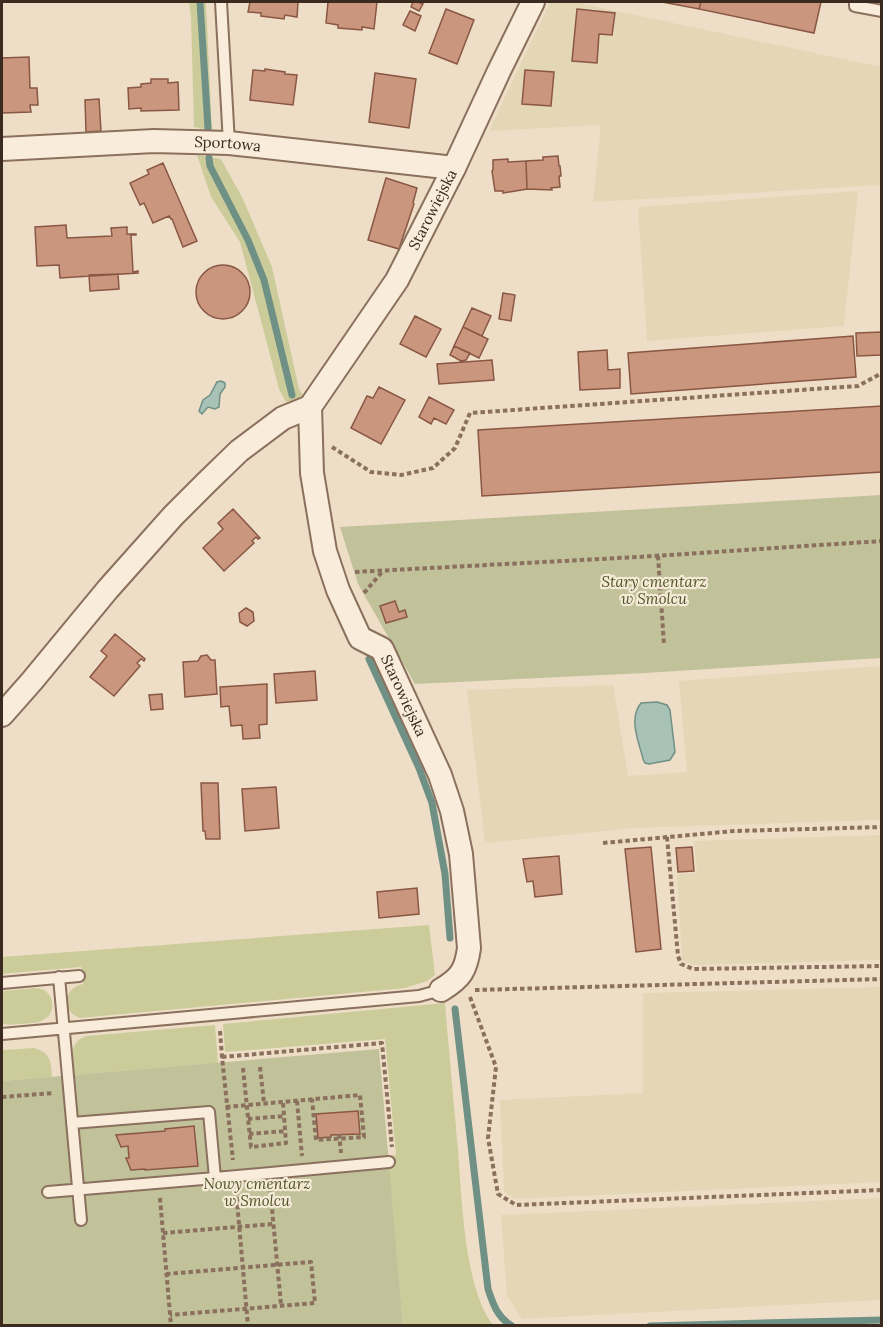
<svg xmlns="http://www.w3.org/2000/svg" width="883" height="1327" font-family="Lora,serif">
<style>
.farmland{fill:#e4d7b5}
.green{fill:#cccc9b}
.cemetery{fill:#c1c29a}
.water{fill:#a9c2b8;stroke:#6f9185;stroke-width:1.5}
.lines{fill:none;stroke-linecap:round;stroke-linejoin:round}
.stream{stroke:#6f9185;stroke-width:7}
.building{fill:#cb967e;stroke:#895743;stroke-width:1.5}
.service-casing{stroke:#8a705d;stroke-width:14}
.minor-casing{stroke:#8a705d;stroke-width:26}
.path{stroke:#8a705d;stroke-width:4;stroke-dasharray:4.5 3;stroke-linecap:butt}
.service{stroke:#f9ecdb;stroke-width:10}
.minor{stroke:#f9ecdb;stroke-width:22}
.labels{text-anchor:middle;stroke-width:4.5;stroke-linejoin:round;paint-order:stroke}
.street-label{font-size:15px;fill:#3a2a20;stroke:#f5e9d7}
.park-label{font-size:15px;font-style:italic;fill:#505627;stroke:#f5e9d7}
</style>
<rect width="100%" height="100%" fill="#eedec8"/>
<path class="farmland" d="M550 2H574L881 67V185L593 202 601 125 489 131Z
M858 191 844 326 647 341 638 207Z
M881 666V820L633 828 485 843 467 690 613 685 628 776 687 772 679 681Z
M881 835V960L693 965 682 960 677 874 697 873 694 841Z
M881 987V1182L515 1199 504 1192 500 1100 643 1093V993Z
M881 1198V1300L522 1319 507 1296 501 1215Z"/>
<path class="green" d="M189 2H206L212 131 194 127 191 18Z
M197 155 221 159 243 199 272 267 299 389 303 395 295 400 286 402 279 389 240 242 211 197Z
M429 925 435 975 427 981 405 988 80 1018C60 1011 63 988 83 984L81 967 2 974V957Z
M35 988C52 987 59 1010 45 1019 38 1024 29 1023 21 1024 14 1024 8 1026 2 1023V991Z
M445 1003C449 1053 454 1102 458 1151 462 1198 464 1288 493 1325H403L388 1156 396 1155 385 1039 225 1052 223 1024Z
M215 1025 218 1063 73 1075C72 1059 68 1042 86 1036Z
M34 1048C51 1053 51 1061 52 1077L2 1081V1050Z"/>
<path class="cemetery" d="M881 495V658L645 673 415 684 358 584 340 527Z
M379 1049 403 1325 2 1326V1081Z"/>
<path class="water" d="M221 381 225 383V387L220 394 219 407 215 409 208 407 202 414 199 411 203 400 210 395 217 382Z
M657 702 667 705 670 710 675 752 670 760 649 764 645 763 643 759C639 742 628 719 641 703Z"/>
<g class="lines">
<path class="stream" d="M200 2 208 128
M209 158 210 166 248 240 264 280 292 395
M369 659 419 768 432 803 445 874 450 938
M455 1009 488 1289C493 1304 497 1317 512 1326
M650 1326 882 1320"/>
</g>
<path class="building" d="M250 2H298L297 17 285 15 284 19 261 16V13L248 12Z
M328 2H377L374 29 362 27V30L338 28V25L326 23Z
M413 2H418L423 4 419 11 411 7Z
M662 2H701L699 9Z
M701 2H821L814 33 699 9Z
M446 9 474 20 457 64 429 53Z
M577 9 615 13 612 35 599 34 597 63 572 61Z
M410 11 421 16 415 31 403 25Z
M29 57 30 88H37L38 105H30L31 112 2 113V58Z
M265 69 285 72V74L297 75 293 105 250 100 253 70 265 71Z
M525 70 554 72 551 106 522 104Z
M375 73 416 79 409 128 369 122Z
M151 79H168V83L178 82 179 110 141 111V108L129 109 128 88 141 87V84L151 83Z
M99 99 101 131 86 132 85 100Z
M558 156 559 166H560L561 176H559L560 187 551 188 552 190 527 189 526 161 543 160V157Z
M508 159V162L526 161 527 189 503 193V191H495L492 171 493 170V160Z
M163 163 197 241 183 247 172 219H171L169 216 153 223 144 203 140 205 130 183 149 174 147 170Z
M386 178 417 188 413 203 414 204 399 249 368 240Z
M66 225 67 238 112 236 111 228 127 227V234H136V235H131L133 272 138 271V273L60 278 59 265 37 266 35 227Z
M196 292a27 27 0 1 1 54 0a27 27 0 1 1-54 0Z
M118 274 119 289 90 291 89 275Z
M503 293 515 295 511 321 499 319Z
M472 308 491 316 482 336 463 327Z
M415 316 441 329 426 357 400 344Z
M463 327 488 339 479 358 454 346Z
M882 332V355L857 356 856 333Z
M853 336 856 377 631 394 628 353Z
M454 346 470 353 466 360 461 361 450 355Z
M607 350 608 370 620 369V388L580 390 578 352Z
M492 360 494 380 439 384 437 364Z
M379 387 405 400 381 444 351 428 367 396 373 398Z
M429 397 454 410 446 424 434 418 431 424 419 417Z
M882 406V472L482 496 478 430Z
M233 509 260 538 258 539 256 537 252 541 254 543 224 571 203 548 223 529 218 523Z
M395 601 399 612 405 610 407 617 386 623 380 606Z
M246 608 253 612 254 621 247 626 240 622 239 613Z
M115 634 145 659 144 661 141 659 137 663 140 666 114 696 90 677 107 656 101 651Z
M207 655 211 660H215L217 694 185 697 183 662 198 661 201 656Z
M315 671 317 700 276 703 274 674Z
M267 684V724L259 725 260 738 243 739 242 725 231 726 229 706 221 707 220 687Z
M162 694 163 709 151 710 149 695Z
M201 783H218L220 839H206L205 831H203Z
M276 787 279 828 245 831 242 789Z
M651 847 661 949 636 952 625 849Z
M692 847 694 871 678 872 676 848Z
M559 856 562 894 535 897 533 881 527 882 523 859Z
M417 888 419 914 379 918 377 892Z
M358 1111 360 1134 331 1135V1137L318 1138 316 1114Z
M194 1126 198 1166 145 1170V1169L131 1170 126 1158H129L128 1146 121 1147 116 1135 165 1131V1129Z"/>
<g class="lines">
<g class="service-casing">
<path id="service" d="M221 2 229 143
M855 2V6L882 11
M59 977 81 1220
M2 983 79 976
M2 1034 419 996 441 990
M215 1178 389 1162
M48 1192 215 1178 209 1112 72 1123"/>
</g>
<g class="minor-casing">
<g id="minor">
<path id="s1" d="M2 149 154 141 229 143 454 168"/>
<path id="s2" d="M310 407 312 473 325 551 338 590 360 638 382 649 440 775 452 811 461 854 469 948C466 970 461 978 441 990"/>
<path id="s3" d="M2 715 32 681 108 589 173 516 206 483 239 451 283 418 310 407 397 280 454 168 499 71 533 2"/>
</g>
</g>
<path class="path" d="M332 447 371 472 401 475 433 468 455 448 470 413 858 386 882 373
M658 556 664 645
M355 572 638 557 882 541
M364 593 382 572
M667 837 678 956 681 964 693 969 882 966
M603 843 734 831 882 827
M475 990 882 979
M470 997 496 1067 488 1138 498 1194 516 1205 882 1190
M220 1031 222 1057 233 1160
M222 1057 382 1043 392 1147
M260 1067 264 1103
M243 1068 251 1147 286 1143 283 1102
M2 1097 54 1093
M297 1101 302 1156
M226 1107C271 1103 315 1099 360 1095L364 1137 316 1140 312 1099
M248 1119 284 1116
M249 1134 285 1131
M339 1134 341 1153
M270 1187 281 1305
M236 1190 248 1326
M160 1198 171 1326
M163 1233 273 1224
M166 1274 311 1262 315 1303 170 1315"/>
<use href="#service" class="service"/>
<use href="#minor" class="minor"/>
</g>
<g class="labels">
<g class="street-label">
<text dy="5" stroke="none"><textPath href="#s1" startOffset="226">Sportowa</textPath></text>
<text dy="5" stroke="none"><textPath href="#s3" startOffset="672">Starowiejska</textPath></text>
<text dy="5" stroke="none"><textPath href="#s2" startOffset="315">Starowiejska</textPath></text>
</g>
<g class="park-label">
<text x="654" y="587">Stary cmentarz<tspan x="654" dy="17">w Smolcu</tspan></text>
<text x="257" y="1189">Nowy cmentarz<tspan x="257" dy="17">w Smolcu</tspan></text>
</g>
</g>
<rect width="883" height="1327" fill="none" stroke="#3a2a20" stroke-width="6"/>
</svg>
